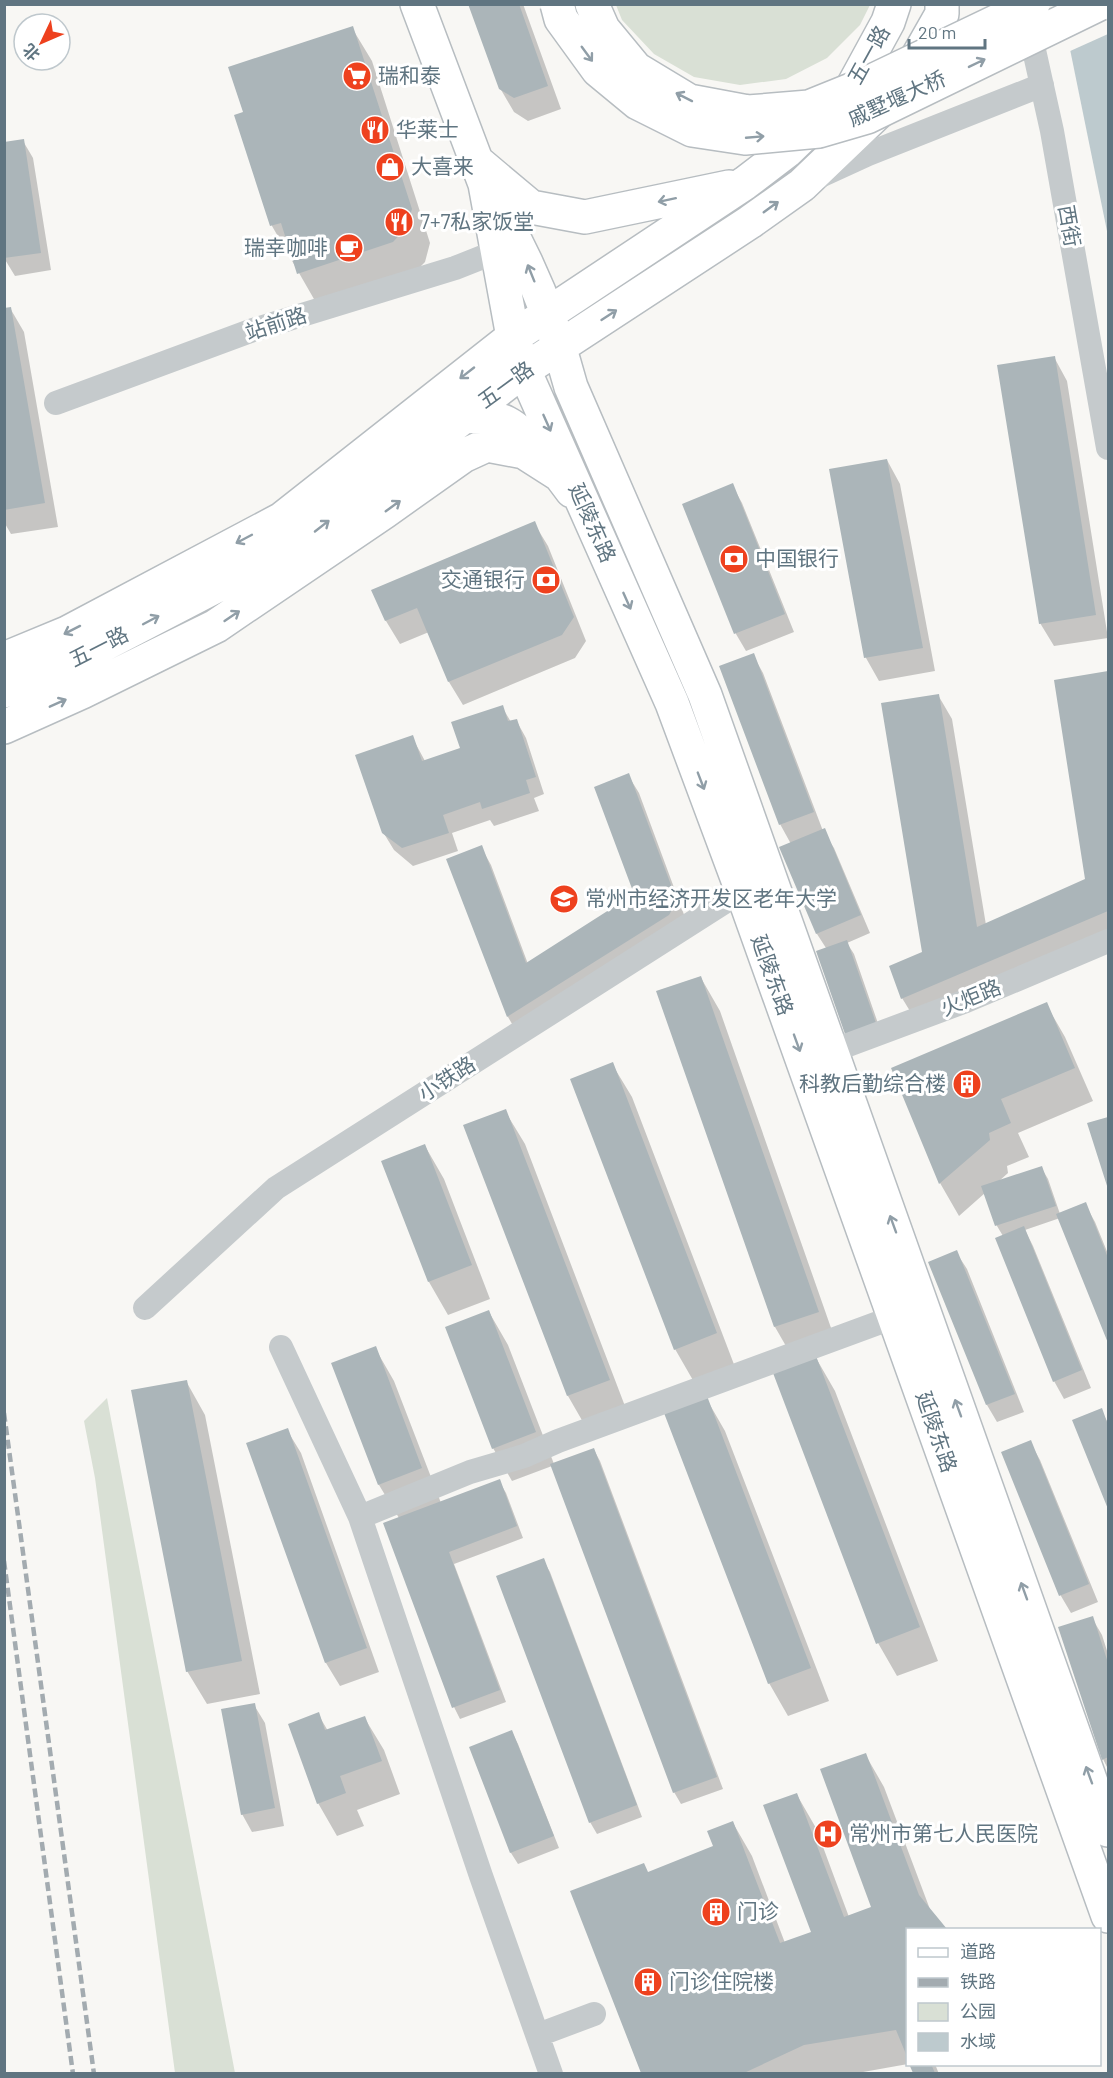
<svg xmlns="http://www.w3.org/2000/svg" width="1113" height="2078" font-family="Barlow,'Noto Sans SC',sans-serif">
<style>
.green{fill:#d9e0d5}
.water{fill:#bdcace}
.pier{fill:#f8f7f4}
.shadow{fill:#0003}
.building{fill:#abb5b9}
.lines{fill:none;stroke-linecap:round;stroke-linejoin:round}
.secondary-casing{stroke:#b7bdc1;stroke-width:36}
.street{stroke:#c5cacc;stroke-width:24}
.secondary{stroke:#fff;stroke-width:33}
.rail{stroke:#a3abb0;stroke-width:4.5;stroke-dasharray:9 4.5;stroke-linecap:butt}
.secondary-bridge-casing{stroke:#b7bdc1;stroke-width:36;stroke-linecap:butt}
.secondary-bridge{stroke:#fff;stroke-width:33}
.oneway{stroke:#909ea7}
.labels{text-anchor:middle;stroke-width:6;stroke-linejoin:round;paint-order:stroke}
.street-label{font-size:21px;fill:#607581;stroke:#fff}
.poi-label{font-size:21px;fill:#607581;stroke:#fff;text-anchor:start}
</style>
<rect width="100%" height="100%" fill="#f8f7f4"/>
<path class="green" d="M616 5H870L860 25 827 58 786 79 740 85 694 77 654 54 622 20Z
M107 1398 235 2073H175L95 1478 84 1421Z"/>
<path class="water" d="M1061 5H1108V236Z"/>
<path class="pier" d="M1058 4 1108 5V34L1068 52Z"/>
<path class="shadow" d="M470 4H523L561 109 528 121 514 112 500 88Z
M352 28 372 61 430 243 425 262 412 275 318 306 272 226 236 116 245 113Z
M23 141 33 158 51 270 15 276 4 258V143Z
M10 308 24 332 58 527 11 534 4 522V309Z
M1054 357 1067 381 1108 638 1054 646 1040 623Z
M887 460 900 484 935 671 879 681 866 658 831 470Z
M732 485 742 503 794 632 746 651 736 634 684 504Z
M534 523 548 546 586 641 575 658 463 705 449 682 429 632 400 644 386 621 373 590Z
M753 655 763 673 823 831 834 848 870 933 847 943 854 954 882 1035 817 934 781 848 791 844 780 824Z
M1108 673V932L913 1016 902 998 924 960 938 695 952 719 986 925 1088 887 1056 681Z
M502 707 511 722 516 720 526 738 544 794 534 798 539 811 494 826 490 820 452 833 458 851 413 866 394 850 383 832 412 737 425 761 462 749Z
M628 775 639 793 686 920 518 1034 508 1017 448 859 481 847 491 865 528 964 636 895Z
M701 978 720 1011 837 1345 794 1360 775 1327 658 992Z
M1046 1004 1065 1037 1093 1101 1018 1133 1029 1157 1007 1166 1008 1173 998 1182 1041 1167 1048 1179 1060 1214 1085 1204 1095 1222 1108 1254V1339L1060 1218 1025 1230 1033 1246 1091 1388 1064 1399 1054 1381 1003 1236 997 1226 985 1193 959 1216 940 1183 893 1069Z
M612 1064 632 1097 735 1367 694 1382 675 1349Z
M505 1111 525 1144 628 1414 587 1429 568 1396 465 1126Z
M1108 1118V1185L1089 1124Z
M425 1146 444 1179 490 1299 448 1315 429 1282 383 1162Z
M956 1252 967 1269 1024 1412 997 1422 987 1405 930 1262Z
M489 1312 508 1345 554 1464 594 1450 600 1461 723 1789 681 1804 674 1792 552 1466 512 1481 493 1448Z
M375 1348 394 1381 441 1503 499 1481 506 1493 523 1538 454 1564 506 1702 460 1719 454 1707 385 1523 399 1518 379 1485 333 1364Z
M816 1358 835 1391 938 1661 897 1676 878 1643Z
M186 1381 205 1415 260 1694 207 1704 187 1671Z
M706 1398 725 1431 829 1701 788 1716 769 1683Z
M1101 1410 1108 1423V1505L1074 1421Z
M287 1430 301 1453 379 1672 340 1686 326 1663 248 1444Z
M1030 1442 1040 1460 1098 1602 1071 1613 1061 1596 1003 1453Z
M543 1560 550 1572 642 1817 597 1834 590 1822Z
M1092 1618 1102 1635 1108 1654V1769L1103 1759Z
M254 1705 265 1723 284 1826 252 1832 242 1814Z
M318 1714 328 1731 364 1717 384 1750 400 1794 357 1810 364 1826 337 1836 318 1803Z
M512 1732 518 1744 559 1848 518 1864 511 1853 471 1748Z
M865 1754 884 1787 931 1912 945 1930H908V2064L852 2074H642L572 1892 648 1873 715 1847 733 1823 752 1856 785 1943 813 1933 797 1795 816 1828 849 1917 873 1908Z
M911 2064H935L939 2074H915Z"/>
<path class="building" d="M468 4H519L548 86 514 98 499 89Z
M353 26 412 209 406 228 393 242 297 274 281 223 270 226 234 115 243 112 228 67Z
M24 139 41 253 4 258V142Z
M11 307 45 503 4 510V308Z
M1055 356 1096 615 1039 624 997 365Z
M887 459 923 648 864 658 829 469Z
M733 483 785 614 734 634 682 504Z
M535 521 574 617 562 635 448 682 417 608 385 621 371 590Z
M754 653 814 812 779 825 719 666Z
M1108 671V911L901 999 889 966 922 952 881 703 939 694 977 927 1085 879 1054 680Z
M503 705 508 721 517 719 536 777 526 780 530 793 482 809 480 802 443 815 449 833 402 848 382 833 355 755 413 735 422 761 460 748 451 722Z
M629 773 677 901 669 915 507 1017 446 859 482 845 526 963 634 894 594 787Z
M825 828 861 915 816 934 779 847Z
M847 940 876 1023 845 1034 816 951Z
M701 976 819 1312 774 1327 656 991Z
M1047 1002 1075 1068 1001 1099 1011 1123 989 1133 990 1140 939 1184 891 1068Z
M613 1062 717 1333 674 1350 570 1079Z
M506 1109 610 1380 567 1396 463 1125Z
M1108 1117V1189L1087 1123Z
M425 1144 472 1265 428 1282 381 1161Z
M1042 1166 1056 1206 995 1226 981 1186Z
M1086 1202 1108 1258V1343L1056 1214Z
M1024 1226 1082 1370 1053 1382 995 1238Z
M957 1250 1015 1394 986 1405 928 1262Z
M489 1310 536 1432 492 1449 445 1327Z
M376 1346 422 1468 378 1485 331 1363Z
M816 1356 920 1627 876 1644 773 1373Z
M187 1380 242 1661 186 1672 131 1390Z
M707 1396 811 1668 768 1684 664 1413Z
M1102 1408 1108 1425V1509L1072 1420Z
M288 1428 367 1648 325 1663 246 1443Z
M1031 1440 1089 1584 1059 1596 1001 1452Z
M594 1448 717 1777 673 1793 550 1464Z
M500 1479 517 1526 449 1552 500 1690 452 1708 383 1523Z
M544 1558 637 1805 589 1823 496 1576Z
M1093 1616 1108 1663V1757L1102 1760 1058 1627Z
M255 1703 275 1808 241 1815 221 1709Z
M319 1712 325 1730 365 1716 382 1761 340 1776 346 1793 317 1804 288 1724Z
M512 1730 554 1836 510 1853 469 1747Z
M866 1753 919 1895 947 1929H908V2059L896 2030 804 2045 744 2073H641L570 1891 644 1863 648 1872 713 1846 707 1831 733 1821 780 1943 811 1932 763 1805 797 1793 844 1917 871 1907 820 1769Z
M909 2064H931L935 2073H913Z"/>
<g class="lines">
<g class="secondary-casing">
<path id="secondary" d="M417 4 485 184 513 337 524 370 672 703 742 891 1108 1916
M475 160 531 207 585 217 729 187
M500 212C531 267 555 326 571 387L705 695 1108 1830
M462 417C510 414 515 427 546 460
M4 659 67 633 282 519 513 337 745 183 787 151 852 88 888 22 894 4
M4 691 70 662 305 540 524 370 750 222 802 185 896 95 942 14V4
M4 727 82 692 216 626 384 512 463 456 487 445 524 452 560 475 572 491"/>
</g>
<path class="street" d="M1028 23 1052 131 1108 448
M820 176 868 154 1042 85
M56 403 253 330 455 268 498 251
M832 1051 966 1001 1108 941
M145 1308 276 1188 742 891 755 886
M281 1347 360 1517
M538 2035 594 2014
M551 2074 481 1876 360 1517 470 1472 524 1456 558 1441 908 1312"/>
<use href="#secondary" class="secondary"/>
<path class="rail" d="M4 1413 94 2074
M4 1561 73 2074"/>
<g class="secondary-bridge-casing">
<path id="secondary-bridge" d="M557 4 561 19 598 70 638 103 692 130 745 138 819 131 867 117 1099 4
M592 4 603 29 636 69 689 101 748 112 809 107 866 84 1033 4"/>
</g>
<use href="#secondary-bridge" class="secondary-bridge"/>
</g>
<defs><path id="oneway-shaft" d="M-6 0H5M1.5-3L5.5 0L1.5 3" fill="none" stroke-width="1.6" stroke-linecap="round" stroke-linejoin="round" transform="scale(1.5)"/></defs>
<g class="oneway">
<use href="#oneway-shaft" transform="translate(587 54) rotate(54)"/>
<use href="#oneway-shaft" transform="translate(977 63) rotate(-26)"/>
<use href="#oneway-shaft" transform="translate(684 97) rotate(-153)"/>
<use href="#oneway-shaft" transform="translate(755 137) rotate(-5)"/>
<use href="#oneway-shaft" transform="translate(667 200) rotate(168)"/>
<use href="#oneway-shaft" transform="translate(771 207) rotate(-36)"/>
<use href="#oneway-shaft" transform="translate(531 273) rotate(-112)"/>
<use href="#oneway-shaft" transform="translate(609 315) rotate(-33)"/>
<use href="#oneway-shaft" transform="translate(467 373) rotate(142)"/>
<use href="#oneway-shaft" transform="translate(547 423) rotate(66)"/>
<use href="#oneway-shaft" transform="translate(393 506) rotate(-36)"/>
<use href="#oneway-shaft" transform="translate(322 526) rotate(-38)"/>
<use href="#oneway-shaft" transform="translate(244 539) rotate(152)"/>
<use href="#oneway-shaft" transform="translate(627 601) rotate(66)"/>
<use href="#oneway-shaft" transform="translate(232 616) rotate(-34)"/>
<use href="#oneway-shaft" transform="translate(151 620) rotate(-28)"/>
<use href="#oneway-shaft" transform="translate(72 630) rotate(153)"/>
<use href="#oneway-shaft" transform="translate(58 703) rotate(-24)"/>
<use href="#oneway-shaft" transform="translate(701 781) rotate(69)"/>
<use href="#oneway-shaft" transform="translate(797 1043) rotate(70)"/>
<use href="#oneway-shaft" transform="translate(893 1224) rotate(-110)"/>
<use href="#oneway-shaft" transform="translate(958 1408) rotate(-110)"/>
<use href="#oneway-shaft" transform="translate(1024 1591) rotate(-110)"/>
<use href="#oneway-shaft" transform="translate(1089 1775) rotate(-110)"/>
</g>
<defs>
<g id="supermarket-disc" transform="scale(1.5)"><circle r="9.5" fill="#ee411e" stroke="#fff"/><path d="M-6-5.5h2.5l.6 2H6L4.5 2H-2.5L-4.4-4H-6ZM-1.5 3.2a1.3 1.3 0 1 0 .1 0ZM3 3.2a1.3 1.3 0 1 0 .1 0Z" fill="#fff"/></g>
<g id="restaurant-disc" transform="scale(1.5)"><circle r="9.5" fill="#ee411e" stroke="#fff"/><path d="M-5-6h1v4h1v-4h1v4h1v-4h1v5L-1.5 .5V6h-2V.5L-5-1ZM5-6V6H3V1.5H1.5Q1.5-4 5-6Z" fill="#fff"/></g>
<g id="shop-disc" transform="scale(1.5)"><circle r="9.5" fill="#ee411e" stroke="#fff"/><path d="M-5-2.5h2.3a2.7 3.5 0 0 1 5.4 0H5L5.5 6h-11ZM-1.5-2.5h3a1.5 2.3 0 0 0-3 0Z" fill="#fff"/></g>
<g id="cafe-disc" transform="scale(1.5)"><circle r="9.5" fill="#ee411e" stroke="#fff"/><path d="M-5.5-4.5H6V0H3Q3 3.5 0 3.5H-2.5Q-5.5 3.5-5.5 0ZM3-3.2v2h1.7v-2ZM-6 4.5H4V6H-6Z" fill="#fff"/></g>
<g id="bank-disc" transform="scale(1.5)"><circle r="9.5" fill="#ee411e" stroke="#fff"/><path d="M-6-4H6V4H-6ZM0-2.3a2.3 2.3 0 1 0 0 4.6a2.3 2.3 0 1 0 0-4.6Z" fill="#fff"/></g>
<g id="school-disc" transform="scale(1.5)"><circle r="9.5" fill="#ee411e" stroke="#fff"/><path d="M0-5L7-2L0 1L-7-2ZM-4 1L0 2.5L4 1V4Q0 6-4 4Z" fill="#fff"/></g>
<g id="building-disc" transform="scale(1.5)"><circle r="9.5" fill="#ee411e" stroke="#fff"/><path d="M-4-6H4V6H1V3H-1V6H-4ZM-2.5-4.3h1.7v1.8h-1.7ZM.8-4.3h1.7v1.8H.8ZM-2.5-1h1.7V.8h-1.7ZM.8-1h1.7V.8H.8Z" fill="#fff"/></g>
<g id="hospital-disc" transform="scale(1.5)"><circle r="9.5" fill="#ee411e" stroke="#fff"/><path d="M-5-5h3v3.5h4V-5h3V5h-3V1.5h-4V5h-3Z" fill="#fff"/></g>
</defs>
<g fill-rule="evenodd">
<use href="#supermarket-disc" x="357" y="76"/>
<use href="#restaurant-disc" x="375" y="130"/>
<use href="#shop-disc" x="390" y="167"/>
<use href="#restaurant-disc" x="399" y="222"/>
<use href="#cafe-disc" x="349" y="248"/>
<use href="#bank-disc" x="734" y="559"/>
<use href="#bank-disc" x="546" y="580"/>
<use href="#school-disc" x="564" y="899"/>
<use href="#building-disc" x="967" y="1084"/>
<use href="#hospital-disc" x="828" y="1834"/>
<use href="#building-disc" x="716" y="1912"/>
<use href="#building-disc" x="648" y="1982"/>
</g>
<g class="labels">
<g class="street-label">
<text transform="translate(869 55) rotate(-61)" y="7">五一路</text>
<text transform="translate(897 99) rotate(-24)" y="7">戚墅堰大桥</text>
<text transform="translate(1069 226) rotate(80)" y="7">西街</text>
<text transform="translate(276 324) rotate(-18)" y="7">站前路</text>
<text transform="translate(506 385) rotate(-36)" y="7">五一路</text>
<text transform="translate(592 523) rotate(66)" y="7">延陵东路</text>
<text transform="translate(99 647) rotate(-27)" y="7">五一路</text>
<text transform="translate(772 975) rotate(70)" y="7">延陵东路</text>
<text transform="translate(971 998) rotate(-22)" y="7">火炬路</text>
<text transform="translate(447 1079) rotate(-33)" y="7">小铁路</text>
<text transform="translate(936 1432) rotate(71)" y="7">延陵东路</text>
</g>
<g class="poi-label">
<text x="378" y="83">瑞和泰</text>
<text x="396" y="137">华莱士</text>
<text x="411" y="174">大喜来</text>
<text x="420" y="229">7+7私家饭堂</text>
<text x="328" y="255" text-anchor="end">瑞幸咖啡</text>
<text x="755" y="566">中国银行</text>
<text x="525" y="587" text-anchor="end">交通银行</text>
<text x="585" y="906">常州市经济开发区老年大学</text>
<text x="946" y="1091" text-anchor="end">科教后勤综合楼</text>
<text x="849" y="1841">常州市第七人民医院</text>
<text x="737" y="1919">门诊</text>
<text x="669" y="1989">门诊住院楼</text>
</g>
</g>
<rect width="1113" height="2078" fill="none" stroke="#607581" stroke-width="12"/>
<rect x="906" y="1928" width="195" height="138" fill="#ffffff" stroke="#bfc8cd" stroke-width="1.5"/>
<rect x="918" y="1948" width="30" height="9" fill="#ffffff" stroke="#bfc8cd" stroke-width="1.5"/>
<text x="960" y="1958" font-size="18" fill="#607581">道路</text>
<rect x="918" y="1978" width="30" height="9" fill="#a3abb0" stroke="#bfc8cd" stroke-width="1.5"/>
<text x="960" y="1988" font-size="18" fill="#607581">铁路</text>
<rect x="918" y="2003" width="30" height="18" fill="#d9e0d5" stroke="#bfc8cd" stroke-width="1.5"/>
<text x="960" y="2018" font-size="18" fill="#607581">公园</text>
<rect x="918" y="2033" width="30" height="18" fill="#bdcace" stroke="#bfc8cd" stroke-width="1.5"/>
<text x="960" y="2048" font-size="18" fill="#607581">水域</text>
<g transform="translate(42 42) rotate(226)"><circle r="28" fill="#ffffff" stroke="#bfc8cd" stroke-width="1.5"/>
<path d="M0-4.5L10 22L0 15L-10 22Z" fill="#ee411e"/>
<text y="-9" font-size="16" font-weight="bold" text-anchor="middle" fill="#607581">北</text>
</g>
<path d="M909 39v9h76v-9" fill="none" stroke="#607581" stroke-width="3"/>
<text x="918" y="39" font-size="18" fill="#607581" stroke="#ffffff" stroke-width="4.5" paint-order="stroke">20 m</text>
</svg>
